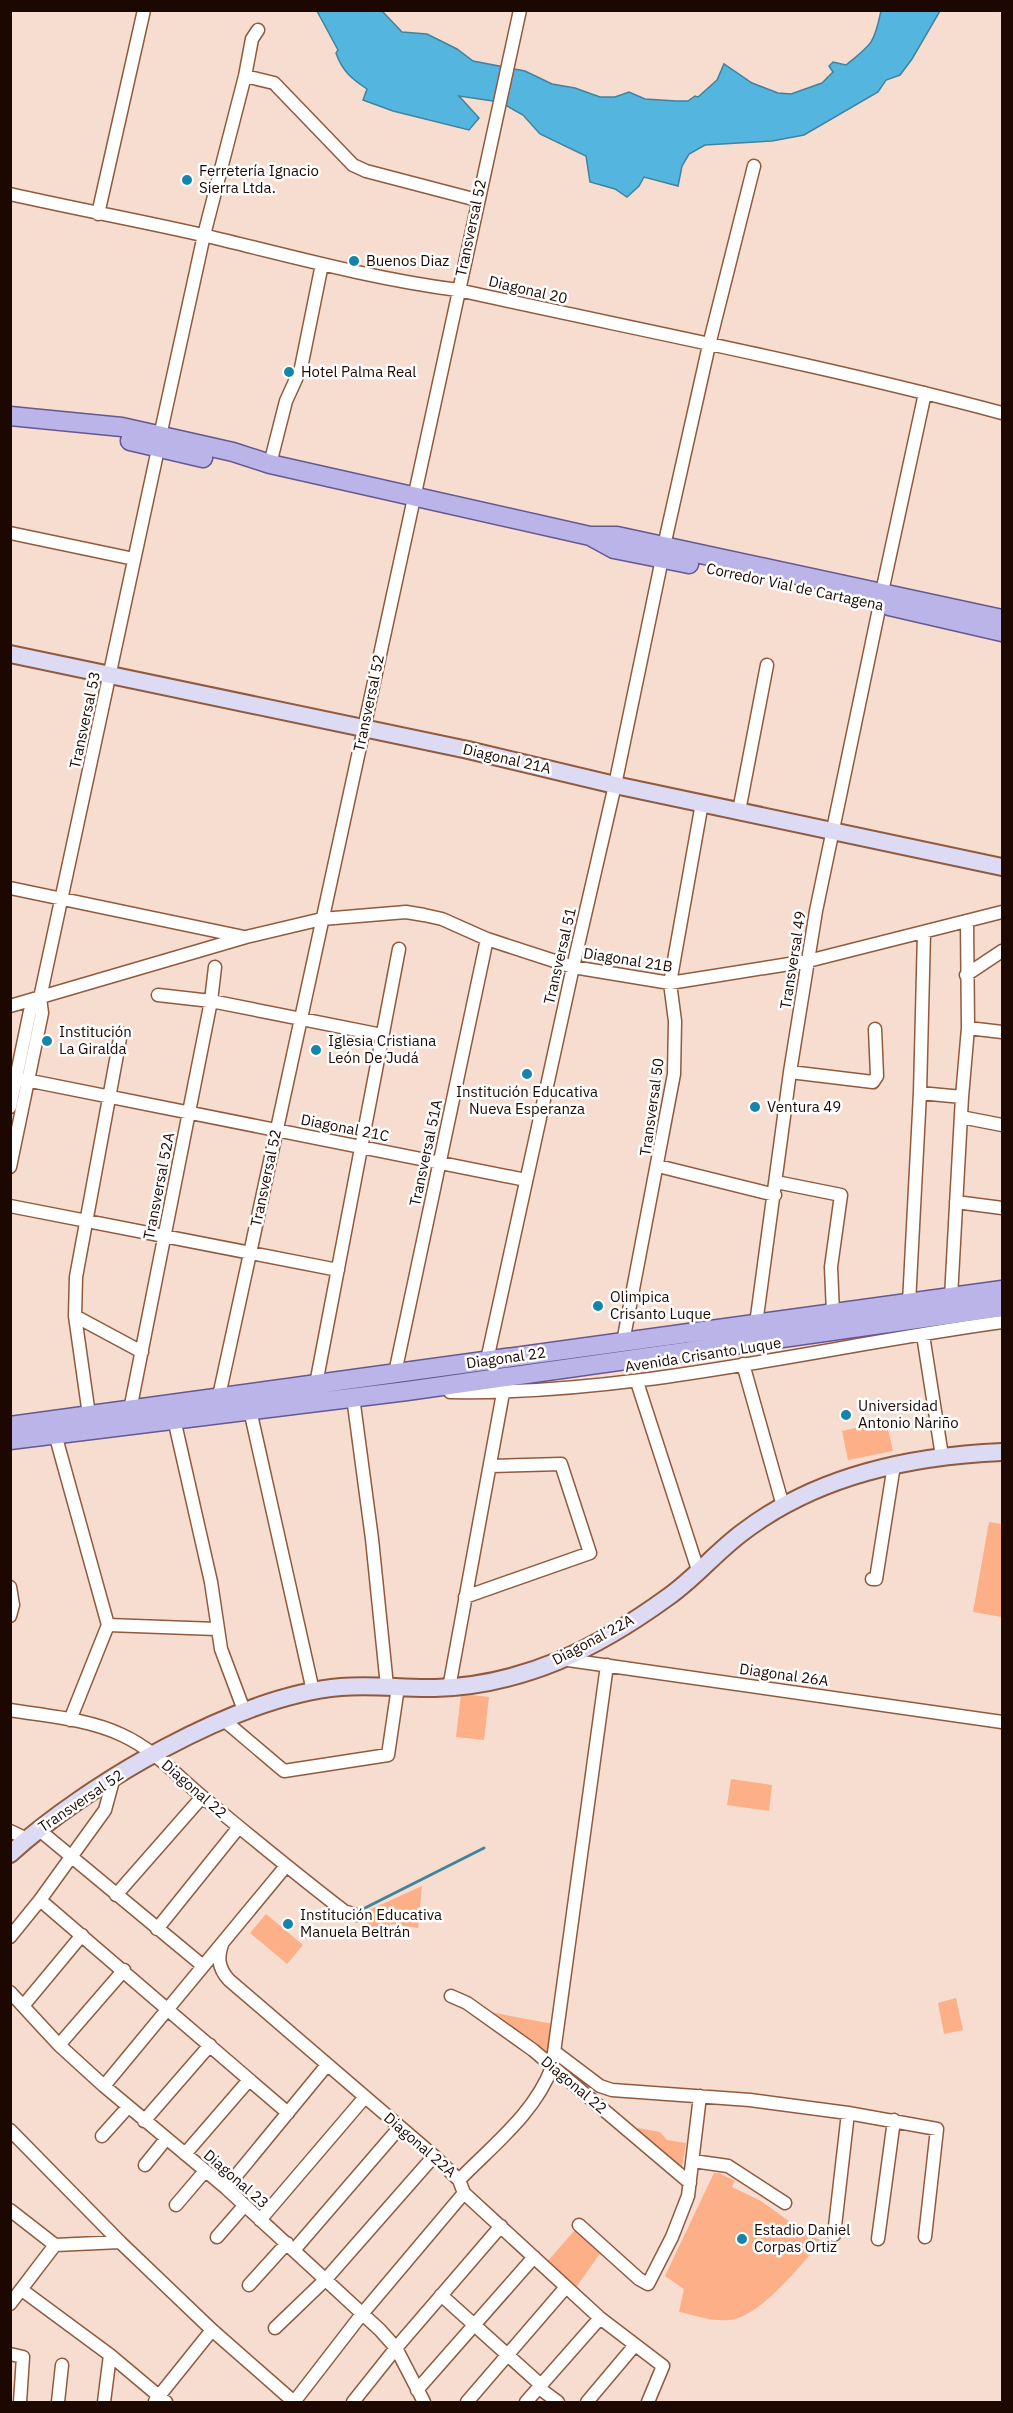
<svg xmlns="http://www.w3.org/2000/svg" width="1013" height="2413" font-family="'IBM Plex Sans',sans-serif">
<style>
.green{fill:#fdaf87}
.water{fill:#54b6df;stroke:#43829c;stroke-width:1.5}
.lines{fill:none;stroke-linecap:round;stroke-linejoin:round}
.stream{stroke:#43829c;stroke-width:3}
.street-casing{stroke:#905a3e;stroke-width:15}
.secondary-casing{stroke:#905a3e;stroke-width:20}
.primary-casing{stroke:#66578f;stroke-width:21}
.street{stroke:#fff;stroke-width:12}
.secondary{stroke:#dddaf4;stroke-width:16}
.primary{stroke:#bbb4e9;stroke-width:18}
.poi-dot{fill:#1584ab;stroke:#fff;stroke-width:2}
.labels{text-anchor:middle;stroke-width:5;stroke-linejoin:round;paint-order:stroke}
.poi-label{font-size:15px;fill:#1c0801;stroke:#fff;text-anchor:start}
.street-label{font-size:15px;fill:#1c0801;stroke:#fff}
</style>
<rect width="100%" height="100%" fill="#f6ddd0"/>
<path class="green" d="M886 1421 893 1451 848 1460 842 1431Z
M989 1522 1002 1524V1617L973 1612Z
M461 1694 489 1697 484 1740 456 1737Z
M731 1779 772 1785 769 1811 727 1805Z
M422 1886 418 1928 390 1924 387 1941 358 1915Z
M266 1914 303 1945 287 1964 250 1933Z
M956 1998 963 2030 944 2034 938 2003Z
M490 2012 553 2024 548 2055Z
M638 2128 660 2132 667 2140 686 2143 682 2167 680 2168 637 2132Z
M714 2173H719L735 2181 732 2187 761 2201 807 2234 822 2241C802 2263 760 2318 729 2320 712 2322 695 2315 679 2312L684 2289 665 2276Z
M575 2230 601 2252 575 2289 546 2263Z"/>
<path class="water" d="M317 11H382L402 32 427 34 457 49 473 61 525 71 552 84 575 88 600 97H615L629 92 645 99 676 101H688L695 96 698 97 717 80 724 64 752 83 778 93 791 94 822 83 833 72 829 66 833 62 846 65C872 44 874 44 881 11H940L912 59 900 75 886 80 878 92 804 135 772 141 705 145 689 154 682 166 678 186 644 177 639 186 627 197 615 189 590 182 586 156 540 134 523 115 500 102 459 96 479 118 469 130 393 111 363 100 367 89C352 79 342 71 336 53L338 50Z"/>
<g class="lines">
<path class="stream" d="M357 1912 484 1848"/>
<g class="street-casing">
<path id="street" d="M245 76 274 83 353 165 366 171 477 200
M10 194C76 209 142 221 207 236 290 256 373 279 458 290 639 330 823 365 1002 413
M98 214 144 10
M160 436 204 235 245 76 252 39 258 30
M270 464 286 401 301 368 322 264
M10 533 134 559
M664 546 709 345 754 166
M882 592 925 393
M739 811 767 665
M10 888 244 937
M966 975 1002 951
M158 995 211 1001 382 1035
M10 1006 246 937 322 919 406 912 424 915 442 919 487 939 573 967 670 983 808 961 1002 912
M968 1028 1002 1032
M790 1072 873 1082 877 1076 875 1029
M16 1078 526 1180
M920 1093 962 1097
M10 1107 30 1011 40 998
M961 1117 1002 1125
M658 1166 775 1195
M10 1167 42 1013 40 998 158 449
M776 1182 841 1195 831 1267 833 1313
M956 1202 1002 1208
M10 1206 338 1270
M951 1297 962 1097 968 1028 967 921
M909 1303 920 1093 924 933
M75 1316 142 1352
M756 1324 790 1072 816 911 880 604
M923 1335 942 1456
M623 1342 674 1074 675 1021 670 983 702 803
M487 1360 573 967 615 785 662 559
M743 1364 783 1506
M395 1373 487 939
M637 1382 698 1570
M316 1384 399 949
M450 1392C636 1395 819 1347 1002 1322
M219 1396 520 10
M353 1397 372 1539 387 1686
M130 1410 211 1001 215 967
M250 1410 313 1691
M89 1415 75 1316 76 1277 121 1033
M174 1419 211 1582 221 1649 245 1713
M55 1434 108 1625 70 1720
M872 1579H876L894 1465
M10 1587 13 1605 10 1616
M465 1597 590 1553 561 1464 490 1466
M108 1625 216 1629
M561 1659 1002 1722
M449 1688 503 1393
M10 1710C47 1716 89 1719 122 1735 155 1750 178 1777 205 1799 251 1837 297 1875 344 1911L356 1915
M225 1721 284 1771 388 1755 398 1687
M38 1829 202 1965
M10 1831 27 1839
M116 1895 202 1797
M40 1900 288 2113
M157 1929 239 1827
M10 1937 40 1900 105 1810 114 1777
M223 1942C217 1957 218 1968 229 1980L434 2156 459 2180 464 2193 600 2318 663 2366 648 2402
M10 1992 59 2045 104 2086 226 2188 380 2330 396 2348 424 2402
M451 1996 467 2003 533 2050 690 2183
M23 2006 82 1935
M59 2045 124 1970
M555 2052 600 2086 612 2090 750 2100 848 2113 937 2129 925 2237
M104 2086 286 1866
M144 2121 210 2045
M10 2130 120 2242 212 2330 294 2402
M102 2136 128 2107
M185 2154 249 2080
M693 2161 728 2166 785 2203
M145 2165 166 2139
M459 2180C493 2145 535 2113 552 2067L607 1665
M226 2188 327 2065
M176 2205 205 2171
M10 2210 55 2245 120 2242
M260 2220 365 2097
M579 2225 639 2279 648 2284 672 2237 688 2196 700 2096
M834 2235 848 2113
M217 2237 244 2206
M878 2239 894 2120
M294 2250 400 2127
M249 2285 287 2243
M22 2290 110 2355 166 2402
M441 2295 541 2385
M10 2304 55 2245
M275 2328 326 2279 434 2156
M10 2354 23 2357 20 2402
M539 2388 558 2402
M417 2390 534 2257
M155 2401 212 2330
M58 2402 62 2365
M104 2402 110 2355
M294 2402 362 2314 464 2193
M353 2402 396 2348 501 2226
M467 2402 566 2287
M526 2402 600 2318
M587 2402 635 2345"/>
</g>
<g class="secondary-casing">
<path id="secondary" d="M10 654 468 750 615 785 1002 867
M10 1854C87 1784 237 1696 341 1687 373 1684 404 1689 435 1688 478 1687 519 1677 558 1661 596 1645 635 1621 668 1597 695 1578 716 1552 743 1532 818 1475 911 1456 1002 1452"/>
</g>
<g class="primary-casing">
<path id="primary" d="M10 416 122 427 233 452 270 464 590 536H617L1002 619
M130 441 203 458
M592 537 614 549 689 564
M889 606 1002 632
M10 1426 1002 1290
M10 1440 407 1391 1002 1307"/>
</g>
<use href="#street" class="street"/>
<use href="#secondary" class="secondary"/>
<use href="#primary" class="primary"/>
</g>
<g class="poi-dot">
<circle cx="187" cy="180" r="6"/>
<circle cx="354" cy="261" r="6"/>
<circle cx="289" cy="372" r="6"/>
<circle cx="47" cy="1041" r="6"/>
<circle cx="316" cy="1050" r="6"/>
<circle cx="527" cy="1074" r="6"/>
<circle cx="755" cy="1107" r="6"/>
<circle cx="598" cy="1306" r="6"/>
<circle cx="846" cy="1415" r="6"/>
<circle cx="288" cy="1924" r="6"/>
<circle cx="742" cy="2239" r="6"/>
</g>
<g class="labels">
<g class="poi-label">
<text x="199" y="176">Ferretería Ignacio<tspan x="199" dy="17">Sierra Ltda.</tspan></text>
<text x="366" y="266">Buenos Diaz</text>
<text x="301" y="377">Hotel Palma Real</text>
<text x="59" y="1037">Institución<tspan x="59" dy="17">La Giralda</tspan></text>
<text x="328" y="1046">Iglesia Cristiana<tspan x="328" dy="17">León De Judá</tspan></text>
<text x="527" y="1097" text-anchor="middle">Institución Educativa<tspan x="527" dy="17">Nueva Esperanza</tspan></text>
<text x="767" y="1112">Ventura 49</text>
<text x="610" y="1302">Olimpica<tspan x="610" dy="17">Crisanto Luque</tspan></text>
<text x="858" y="1411">Universidad<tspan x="858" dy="17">Antonio Nariño</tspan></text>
<text x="300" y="1920">Institución Educativa<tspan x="300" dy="17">Manuela Beltrán</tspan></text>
<text x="754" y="2235">Estadio Daniel<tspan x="754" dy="17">Corpas Ortiz</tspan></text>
</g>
<g class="street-label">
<text transform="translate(471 228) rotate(-78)" y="5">Transversal 52</text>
<text transform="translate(528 290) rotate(13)" y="5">Diagonal 20</text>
<text transform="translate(795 587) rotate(12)" y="5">Corredor Vial de Cartagena</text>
<text transform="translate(369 703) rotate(-78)" y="5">Transversal 52</text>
<text transform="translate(85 720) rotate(-78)" y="5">Transversal 53</text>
<text transform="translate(507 759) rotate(13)" y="5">Diagonal 21A</text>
<text transform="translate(560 956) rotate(-77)" y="5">Transversal 51</text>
<text transform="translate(628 960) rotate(9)" y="5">Diagonal 21B</text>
<text transform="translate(793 960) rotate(-81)" y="5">Transversal 49</text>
<text transform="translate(652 1107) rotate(-82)" y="5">Transversal 50</text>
<text transform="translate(345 1128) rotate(11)" y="5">Diagonal 21C</text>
<text transform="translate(426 1153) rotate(-78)" y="5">Transversal 51A</text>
<text transform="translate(266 1178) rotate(-78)" y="5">Transversal 52</text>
<text transform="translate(159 1186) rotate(-79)" y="5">Transversal 52A</text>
<text transform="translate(703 1355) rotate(-9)" y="5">Avenida Crisanto Luque</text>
<text transform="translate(506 1358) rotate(-8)" y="5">Diagonal 22</text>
<text transform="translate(593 1640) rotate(-28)" y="5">Diagonal 22A</text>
<text transform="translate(784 1675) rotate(8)" y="5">Diagonal 26A</text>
<text transform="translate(194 1789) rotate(41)" y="5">Diagonal 22</text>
<text transform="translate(81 1801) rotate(-34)" y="5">Transversal 52</text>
<text transform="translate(574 2085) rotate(40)" y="5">Diagonal 22</text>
<text transform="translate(420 2145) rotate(41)" y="5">Diagonal 22A</text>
<text transform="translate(236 2179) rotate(41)" y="5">Diagonal 23</text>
</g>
</g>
<rect width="1013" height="2413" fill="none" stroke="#1c0801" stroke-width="24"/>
</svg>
